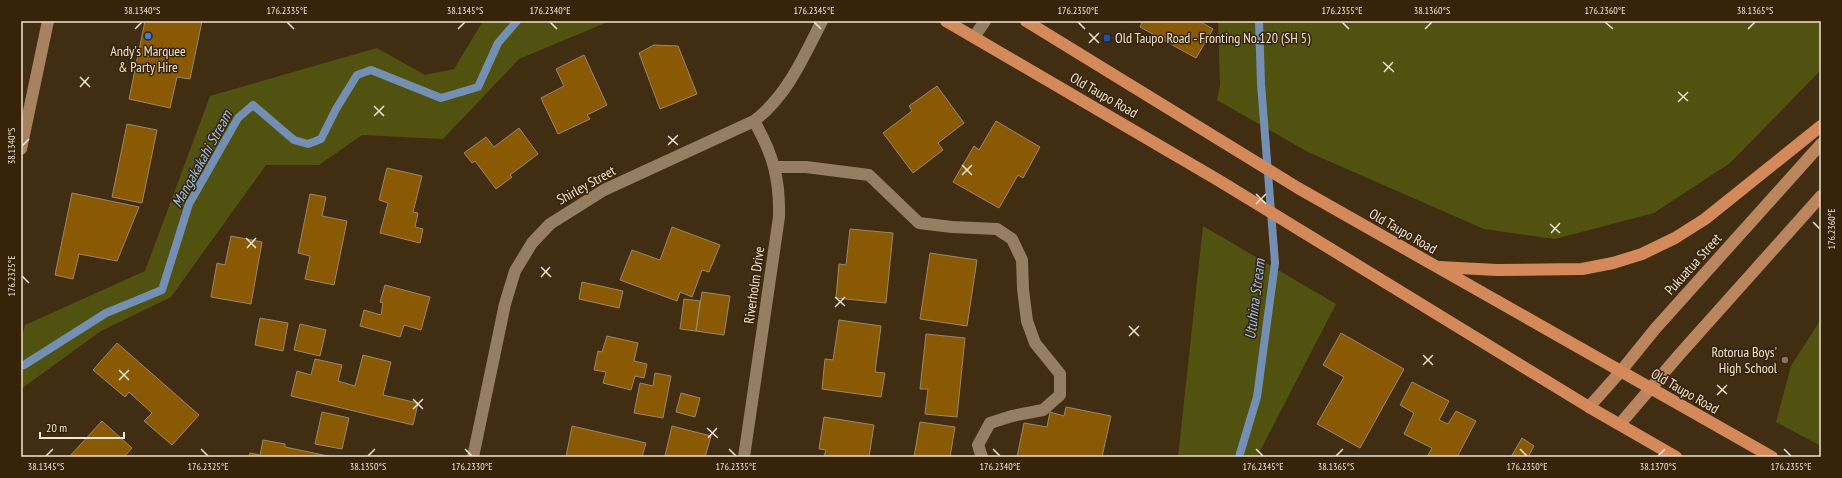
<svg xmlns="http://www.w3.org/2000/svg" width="1842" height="478" font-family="'PT Sans Narrow',sans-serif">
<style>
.green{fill:#515210}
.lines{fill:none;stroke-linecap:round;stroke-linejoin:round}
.stream{stroke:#7390b4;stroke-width:8}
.building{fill:#895903;stroke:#9d8669}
.street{stroke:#967e62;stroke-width:12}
.secondary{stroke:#a88160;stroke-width:12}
.primary{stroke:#bb855d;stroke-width:12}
.highway{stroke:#d3895a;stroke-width:12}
.ticks{fill:none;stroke:#f1e5d5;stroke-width:1.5}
.shop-dot{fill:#3f7fe0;stroke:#372308;stroke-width:1.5}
.transit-dot{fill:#1a4fb4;stroke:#372308;stroke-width:1.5}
.education-dot{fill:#8d6e63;stroke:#372308;stroke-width:1.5}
.labels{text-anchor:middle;stroke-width:3;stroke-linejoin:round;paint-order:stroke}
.poi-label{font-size:14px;fill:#f1e5d5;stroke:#372308;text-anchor:start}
.street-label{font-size:14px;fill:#f1e5d5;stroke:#372308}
.water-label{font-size:15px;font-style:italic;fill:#9cc2f3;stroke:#372308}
.neatline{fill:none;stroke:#f1e5d5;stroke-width:1.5}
.ticks-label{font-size:10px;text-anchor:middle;fill:#f1e5d5}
</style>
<rect width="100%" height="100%" fill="#412d12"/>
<path class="green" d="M483 21H610L519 59 443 139 362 135 319 165H266L171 297 101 331 21 389V340L25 325 145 271 210 96 377 48 425 75 454 69Z
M1218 21H1821V70L1730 163 1654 213 1555 239 1484 229 1308 152 1217 100 1220 85Z
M1203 226 1336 304 1257 457H1178Z
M1821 319V446L1776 422 1791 366Z"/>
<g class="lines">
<path class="stream" d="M24 365 106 313 162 290 189 204 238 118 253 105 294 140 308 144 321 139 336 109 357 75 371 70 441 98 478 87 498 43 517 21
M1239 457 1257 397 1275 263 1261 84 1259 21"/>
</g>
<path class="building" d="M145 21H202L190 79 177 77 170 108 129 99Z
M1143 21H1199L1213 29 1196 58 1140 27Z
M654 45 678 46 697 94 660 109 639 53Z
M584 55 607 105 587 115 590 119 558 134 541 98 564 86 556 69Z
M937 86 964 123 938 143 943 150 913 173 883 133 912 111 909 106Z
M996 121 1040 147 1023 178 1018 175 999 208 953 182 974 146 979 150Z
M127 124 157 130 142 203 112 197Z
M519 128 538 154 510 175 512 177 496 189 475 161 472 163 464 153 486 137 494 147Z
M387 168 422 176 413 212 418 213 415 227 423 229 420 243 380 233 388 203 379 200Z
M72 193 139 207 117 261 79 254 73 279 55 275Z
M310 194 326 197 322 216 347 221 334 285 305 279 310 256 298 253Z
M672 227 720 245 709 272 702 270 692 297 680 292 677 301 620 280 632 250 660 260Z
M850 229 893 233 886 303 836 298 839 264 846 265Z
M231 236 262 242 251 304 211 297 217 263 225 265Z
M930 253 977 260 967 326 920 319Z
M582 282 623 291 619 308 579 299Z
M385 285 430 297 421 330 404 325 400 337 360 326 364 310 381 315 383 303 380 302Z
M702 292 730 296 724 335 696 331Z
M684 299 700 301 696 331 680 329Z
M260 318 288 323 283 351 255 345Z
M839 320 881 326 875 372 885 373 881 397 822 389 825 359 833 360Z
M300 324 326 330 320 356 294 350Z
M1341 333 1404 369 1360 448 1317 424 1344 377 1323 365Z
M926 334 965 338 957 417 925 414 928 389H920Z
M607 336 638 343 634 361 647 364 644 378 635 376 631 390 603 383 606 372 594 370 598 351 602 352Z
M117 343 199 415 172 445 144 421 152 413 129 392 125 397 93 370Z
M363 355 391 362 383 395 418 403 413 425 291 396 297 371 311 375 315 359 342 365 338 381 355 386Z
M655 373 671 376 663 418 634 413 640 383 653 386Z
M1412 382 1449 401 1439 420 1448 424 1456 411 1476 421 1457 457H1427L1432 448 1404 434 1414 413 1400 405Z
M681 393 700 398 695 417 676 412Z
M1066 407 1111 416 1102 457H1017L1024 423 1047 427 1050 412 1064 416Z
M322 412 349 418 342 449 315 444Z
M824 417 874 425 869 457H824L826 450 819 449Z
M102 421 132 448 124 457H69Z
M920 422 955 427 950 457H914Z
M572 426 646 443 642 457H566Z
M672 426 711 436 705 457 665 456Z
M1522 438 1534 446 1528 457H1511Z
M263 440 285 444V447L333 457H249L250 453 260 455Z"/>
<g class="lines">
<path class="street" d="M974 37 985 21
M775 167H806L869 175 919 223 952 227 997 229 1012 239 1022 260 1023 289 1027 321 1035 343 1060 374V395L1043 410 1012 416 990 423 978 445 982 457
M473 457 505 304 515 271 532 243 550 224 604 190 754 121C787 96 803 58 822 21
M744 457 779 217C780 179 773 154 754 121"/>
<path class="secondary" d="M21 149 48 21"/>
<path class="primary" d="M1589 407 1621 371 1655 329 1821 144
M1620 424 1679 355 1821 196"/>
<path class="highway" d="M946 21 1218 180 1589 407 1676 457
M1026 21 1298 188 1772 457
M1439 267 1497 270 1582 269 1613 263 1642 254 1675 238 1705 219 1821 126"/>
</g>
<path class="ticks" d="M287 22 294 29M550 22 557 29M814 22 821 29M1078 22 1085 29M1342 22 1349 29M1605 22 1613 29M135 29 142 22M458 29 465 22M1425 29 1432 22M1748 29 1755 22M1089 33 1099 43M1089 43 1099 33M1383 62 1394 72M1384 72 1393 62M80 77 90 87M80 87 89 77M1678 92 1688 101M1678 102 1688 92M374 106 384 116M374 116 384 106M668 136 678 145M668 145 678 135M22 146 29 139M962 165 972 175M962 175 972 165M1256 194 1266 204M1256 204 1266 194M1813 222 1820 229M1550 224 1560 233M1551 233 1560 223M246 238 256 248M247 248 256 238M541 267 551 277M22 276 29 283M541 277 550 267M835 297 845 306M835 307 845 297M1129 326 1139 336M1129 336 1139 326M1423 355 1433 365M1423 365 1433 355M119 370 129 380M119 380 129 370M1717 385 1727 394M1717 395 1727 385M413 399 423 409M413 409 423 399M707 428 718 438M708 438 717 428M201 449 208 456M465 449 472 456M729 449 736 456M993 449 1000 456M1256 449 1263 456M1520 449 1527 456M1784 449 1791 456M46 456 53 449M368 456 375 449M1336 456 1343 449M1658 456 1665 449"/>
<circle class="shop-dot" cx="148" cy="36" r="4"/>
<rect class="transit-dot" x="1103" y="34" width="8" height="8" rx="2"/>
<circle class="education-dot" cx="1785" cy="360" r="4"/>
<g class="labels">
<g class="poi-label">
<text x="1115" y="43">Old Taupo Road - Fronting No.120 (SH 5)</text>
<text x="148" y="56" text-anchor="middle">Andy's Marquee<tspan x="148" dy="16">&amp; Party Hire</tspan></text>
<text x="1777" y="357" text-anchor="end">Rotorua Boys'<tspan x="1777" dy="16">High School</tspan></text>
</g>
<g class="street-label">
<text transform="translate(1104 95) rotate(30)" y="5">Old Taupo Road</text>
<text transform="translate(586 185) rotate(-29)" y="5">Shirley Street</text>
<text transform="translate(1403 231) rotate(30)" y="5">Old Taupo Road</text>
<text transform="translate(1693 264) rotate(-48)" y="5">Pukuatua Street</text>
<text transform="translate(754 285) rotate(-82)" y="5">Riverholm Drive</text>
<text transform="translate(1685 391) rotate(30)" y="5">Old Taupo Road</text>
</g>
<g class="water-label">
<text transform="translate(202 159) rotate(-61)" y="5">Mangakakahi Stream</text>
<text transform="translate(1255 299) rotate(-83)" y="5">Utuhina Stream</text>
</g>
</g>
<rect width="1842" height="478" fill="none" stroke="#372308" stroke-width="44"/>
<path d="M40 432v6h84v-6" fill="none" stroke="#f1e5d5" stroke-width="2"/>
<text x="46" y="432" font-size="12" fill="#f1e5d5" stroke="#372308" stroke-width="3" paint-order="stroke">20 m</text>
<rect x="22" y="22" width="1798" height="434" class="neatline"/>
<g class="ticks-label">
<text x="142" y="14">38.1340°S</text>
<text x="287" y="14">176.2335°E</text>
<text x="465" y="14">38.1345°S</text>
<text x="550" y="14">176.2340°E</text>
<text x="814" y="14">176.2345°E</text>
<text x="1078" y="14">176.2350°E</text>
<text x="1342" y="14">176.2355°E</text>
<text x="1432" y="14">38.1360°S</text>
<text x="1605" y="14">176.2360°E</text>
<text x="1755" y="14">38.1365°S</text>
<text transform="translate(11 146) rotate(-90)" y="4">38.1340°S</text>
<text transform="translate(1831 229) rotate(-90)" y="4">176.2360°E</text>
<text transform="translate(11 276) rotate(-90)" y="4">176.2325°E</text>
<text x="46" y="470">38.1345°S</text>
<text x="208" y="470">176.2325°E</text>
<text x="368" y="470">38.1350°S</text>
<text x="472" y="470">176.2330°E</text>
<text x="736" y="470">176.2335°E</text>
<text x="1000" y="470">176.2340°E</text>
<text x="1263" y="470">176.2345°E</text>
<text x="1336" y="470">38.1365°S</text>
<text x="1527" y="470">176.2350°E</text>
<text x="1658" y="470">38.1370°S</text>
<text x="1791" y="470">176.2355°E</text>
</g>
</svg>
